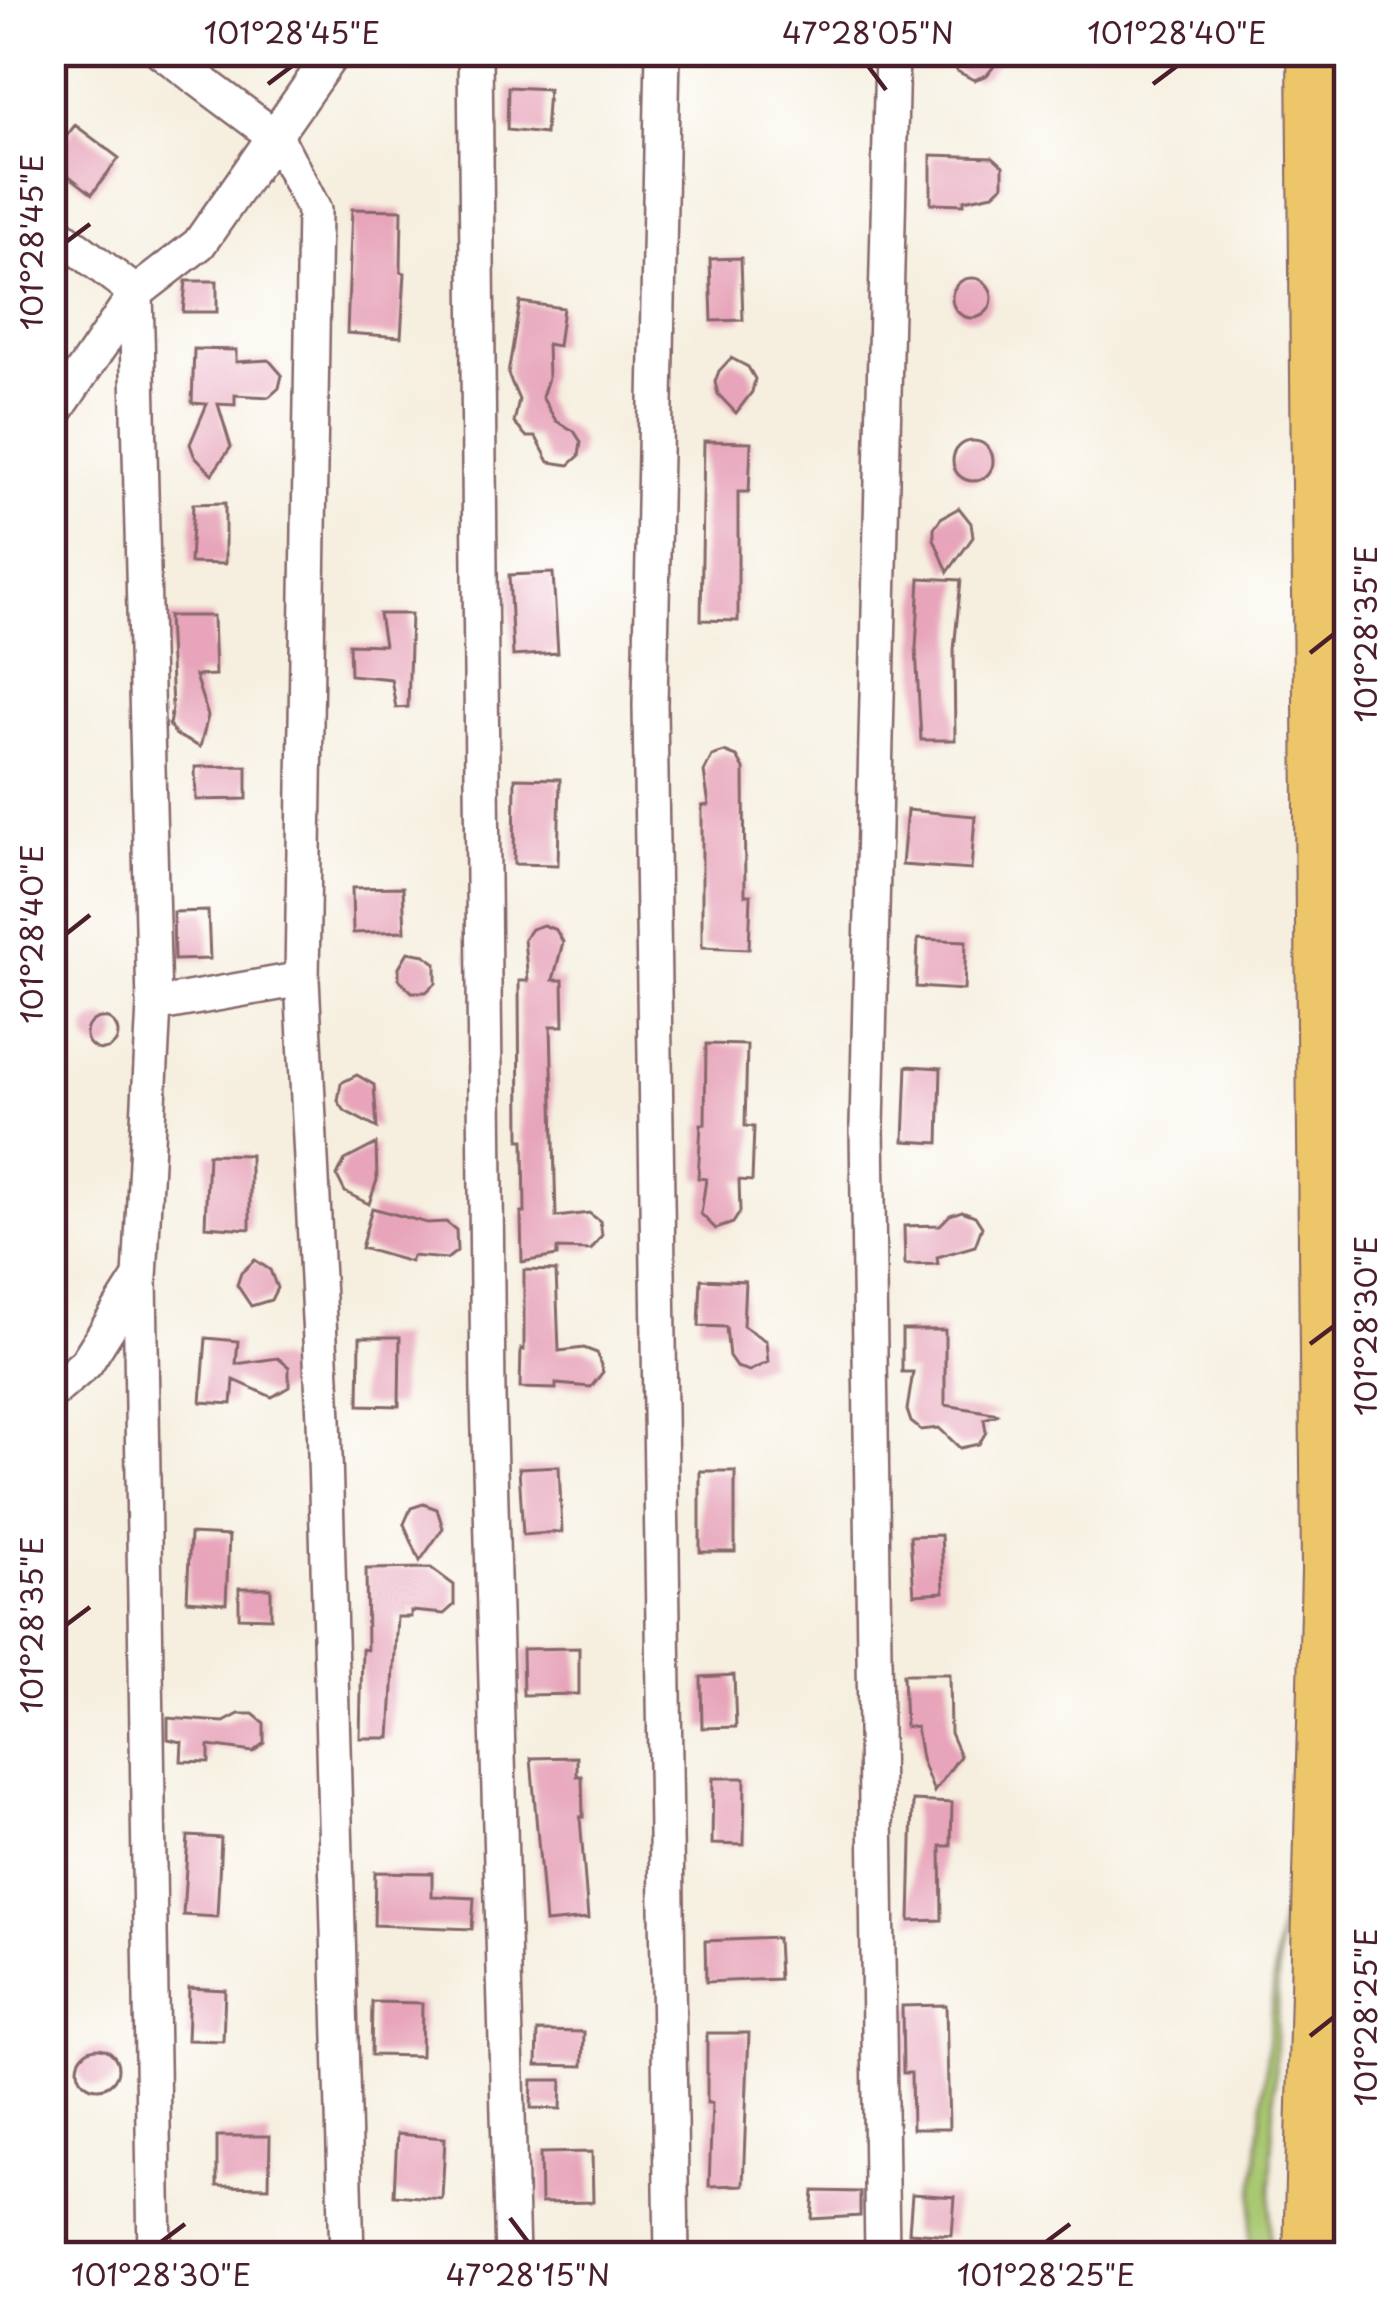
<svg xmlns="http://www.w3.org/2000/svg" width="1400" height="2308" font-family="'Playpen Sans',sans-serif">
<style>
.green{fill:#a8c871;stroke:#79744e;stroke-width:3}
.building{fill:#e7a4ba}
.lines{fill:none;stroke-linecap:round;stroke-linejoin:round}
.street-casing{stroke:#86686a;stroke-width:38}
.highway-casing{stroke:#86686a;stroke-width:64}
.street{stroke:#fff;stroke-width:33}
.highway{stroke:#ecc669;stroke-width:60}
.ticks{fill:none;stroke:#4a1f2b;stroke-width:4.5}
.neatline{fill:none;stroke:#4a1f2b;stroke-width:4.5}
.ticks-label{font-size:30px;text-anchor:middle;fill:#4a1f2b}
</style>
<rect width="100%" height="100%" fill="#fff"/>
<filter id="ink" filterUnits="userSpaceOnUse"><feTurbulence type="fractalNoise" baseFrequency=".00833" numOctaves="2"/><feDisplacementMap in="SourceGraphic" scale="24" xChannelSelector="R" yChannelSelector="G"/><feConvolveMatrix kernelMatrix="1 2 1 2 8 2 1 2 1" color-interpolation-filters="sRGB"/></filter>
<filter id="wash" filterUnits="userSpaceOnUse"><feTurbulence type="fractalNoise" baseFrequency=".004" numOctaves="4" result="noise"/><feDisplacementMap in="SourceGraphic" scale="48" xChannelSelector="R" yChannelSelector="G"/><feGaussianBlur stdDeviation="2.7" result="paint"/><feColorMatrix in="noise" values="0 0 0 0 0 0 0 0 0 0 0 0 0 0 0 0 0 1.4 0 .05"/><feComposite in="paint" operator="in"/></filter>
<g filter="url(#wash)">
<rect width="100%" height="100%" fill="#f6efdf"/>
<path class="green" d="M1280 1914 1269 2257H1248Z"/>
<g id="blocks">
<path class="building" d="M949 51H1006L987 75 974 80 957 71Z
M508 87 548 89 545 134 507 130Z
M75 125 119 158 92 194 51 162V156Z
M931 155 993 157 1003 166V185L993 194 964 200V204L931 203Z
M352 209 402 210 401 272 405 273 401 337 347 333Z
M741 258 743 320 712 321 710 259Z
M952 298a20 20 0 1 1 40 0a20 20 0 1 1-40 0Z
M186 281H217V312H183Z
M520 302 563 308 558 346 547 344 548 378 542 397 556 421 574 431 581 442 579 456 569 465 549 462 536 437H527L514 423 519 400 508 374Z
M194 349 236 350V362L269 360 282 375 279 388 269 397 235 395V405L218 404 231 447 212 474 194 455 190 444 207 404 192 403Z
M731 358 748 367 755 379 752 392 736 413 718 394 715 382 719 371Z
M953 461a20 20 0 1 1 40 0a20 20 0 1 1-40 0Z
M704 441 751 442 749 492H738V621L701 620Z
M225 503V564L190 563 193 504Z
M959 508 971 523 973 537 948 572 934 539V528L941 518Z
M553 573 558 653 513 656 509 575Z
M920 578 961 580 954 650 955 740H921L916 648Z
M379 614H411L408 707 396 708 391 679 350 675 349 644 384 645Z
M168 616H213L215 675 195 676 208 716 200 747 176 735 169 725 172 708Z
M724 752 737 757 744 769 745 895H751L749 949 702 947V806L709 805 704 772 712 756Z
M247 766V799L196 800 195 767Z
M515 778 560 779 558 865 514 864Z
M907 810 975 816 971 870 902 865Z
M403 887 405 931 353 933 352 888Z
M208 911 210 959 174 960 173 912Z
M543 925 556 930 563 942 553 980H563L564 1026H551L556 1217 589 1213 600 1221 602 1235 591 1250 557 1249V1256L522 1262 521 1213H525L524 1140H520L519 981H528L524 939 531 929Z
M918 939 966 941 964 990 916 987Z
M408 952 425 955 436 963V983L426 992H412L399 979V967Z
M86 1034a16 16 0 1 1 32 0a16 16 0 1 1-32 0Z
M706 1044 747 1045 745 1126 754 1127 752 1181 739 1180 740 1212 733 1223 716 1229 701 1214 706 1179 698 1178 701 1124H705Z
M907 1066 941 1068 939 1143 904 1141Z
M357 1075 374 1085 377 1128 345 1111 338 1101 341 1083Z
M376 1144 377 1180 369 1204 345 1192 337 1176 345 1160Z
M208 1154 250 1155V1229L205 1226Z
M372 1208 427 1223 446 1222 456 1230 457 1251 447 1259 412 1256 410 1262 361 1248Z
M962 1211 975 1216 982 1227 975 1246 937 1257 938 1264 905 1265 904 1226 940 1225 950 1215Z
M255 1260 270 1270 277 1288 271 1300 251 1306 237 1285 241 1273Z
M524 1270 556 1271 559 1351 584 1348 597 1353 603 1372 591 1387 556 1384V1389L520 1388 521 1349 524 1350Z
M701 1279 745 1281 743 1326 766 1341 768 1362 749 1371 736 1367 729 1357 726 1327 699 1326Z
M902 1330H945V1405L999 1414 984 1419 986 1432 979 1444 960 1448 939 1428 921 1430 911 1422 907 1410 913 1372H902Z
M360 1337H400L399 1406 359 1405Z
M206 1338 238 1341 236 1364 278 1358 289 1367V1387L272 1397 234 1380 232 1404 201 1402Z
M559 1466 562 1532 523 1535 519 1468Z
M700 1471H735V1552H700Z
M423 1504 437 1509 443 1528 420 1561 404 1524 411 1508Z
M190 1534 229 1536 226 1603 187 1600Z
M941 1535 944 1592 914 1594 910 1536Z
M431 1568 454 1585V1605L444 1614 411 1611V1617H397L390 1738H360L362 1649 367 1650 366 1569Z
M239 1588H271V1618L239 1617Z
M579 1648V1694L523 1695 522 1649Z
M903 1674H949L950 1733 960 1756 934 1792 921 1759 916 1727H905Z
M734 1675 736 1727 702 1728 701 1677Z
M239 1714H253L264 1723V1743L253 1752 209 1746V1762L181 1761 182 1742 168 1739V1718L224 1722Z
M577 1757V1776H582L583 1817H580L588 1919 545 1923 531 1758Z
M713 1778H745L744 1845 712 1844Z
M913 1801 952 1803 951 1846H941L942 1920 910 1921Z
M188 1836 221 1838 217 1917 183 1915Z
M375 1872 432 1873V1896L474 1898 472 1929 374 1925Z
M777 1938 779 1979 706 1982 705 1941Z
M189 1988 225 1990 223 2041 187 2040Z
M372 2002 422 2003 421 2056 371 2055Z
M946 2005 949 2129H912L911 2073H903L902 2006Z
M538 2031 584 2032 583 2066 537 2065Z
M707 2033H749L743 2185 709 2186 712 2103H707Z
M78 2068a20 20 0 1 1 40 0a20 20 0 1 1-40 0Z
M532 2080H562L561 2109 531 2108Z
M397 2134 445 2138 442 2199 394 2195Z
M217 2136H270L269 2187 217 2186Z
M592 2152 593 2202 541 2203 540 2153Z
M814 2191 860 2192V2216L812 2219Z
M912 2194 955 2197 952 2235 909 2232Z"/>
</g>
</g>
<g filter="url(#ink)">
<use href="#blocks" fill-opacity="0" stroke="#86686a" stroke-width="3"/>
<g class="lines">
<g class="street-casing">
<path id="street" d="M161 51 277 138 314 210 302 979 324 1419 347 2257
M475 51 488 1397 512 2257
M663 51 650 705 672 2257
M51 228 136 293 154 1005 140 1278 155 2257
M51 418 136 293 199 244 334 51
M154 1005 302 979
M51 1393 86 1363 139 1279
M882 2257 867 1126 892 51"/>
</g>
<g class="highway-casing">
<path id="highway" d="M1314 2257 1332 1571 1318 51"/>
</g>
<use href="#street" class="street"/>
<use href="#highway" class="highway"/>
</g>
</g>
<path class="ticks" d="M868 66 886 90M268 84 292 66M1153 84 1177 66M66 242 90 224M1310 653 1334 634M66 934 90 915M1310 1344 1334 1326M66 1625 90 1607M1310 2036 1334 2017M510 2218 528 2242M161 2242 185 2224M1046 2242 1070 2224"/>
<rect width="1400" height="2308" fill="none" stroke="#fff" stroke-width="132"/>
<rect x="66" y="66" width="1268" height="2176" class="neatline"/>
<g class="ticks-label">
<text x="292" y="44">101°28'45"E</text>
<text x="868" y="44">47°28'05"N</text>
<text x="1177" y="44">101°28'40"E</text>
<text transform="translate(33 242) rotate(-90)" y="10">101°28'45"E</text>
<text transform="translate(1367 634) rotate(-90)" y="10">101°28'35"E</text>
<text transform="translate(33 934) rotate(-90)" y="10">101°28'40"E</text>
<text transform="translate(1367 1326) rotate(-90)" y="10">101°28'30"E</text>
<text transform="translate(33 1625) rotate(-90)" y="10">101°28'35"E</text>
<text transform="translate(1367 2017) rotate(-90)" y="10">101°28'25"E</text>
<text x="161" y="2286">101°28'30"E</text>
<text x="528" y="2286">47°28'15"N</text>
<text x="1046" y="2286">101°28'25"E</text>
</g>
</svg>
